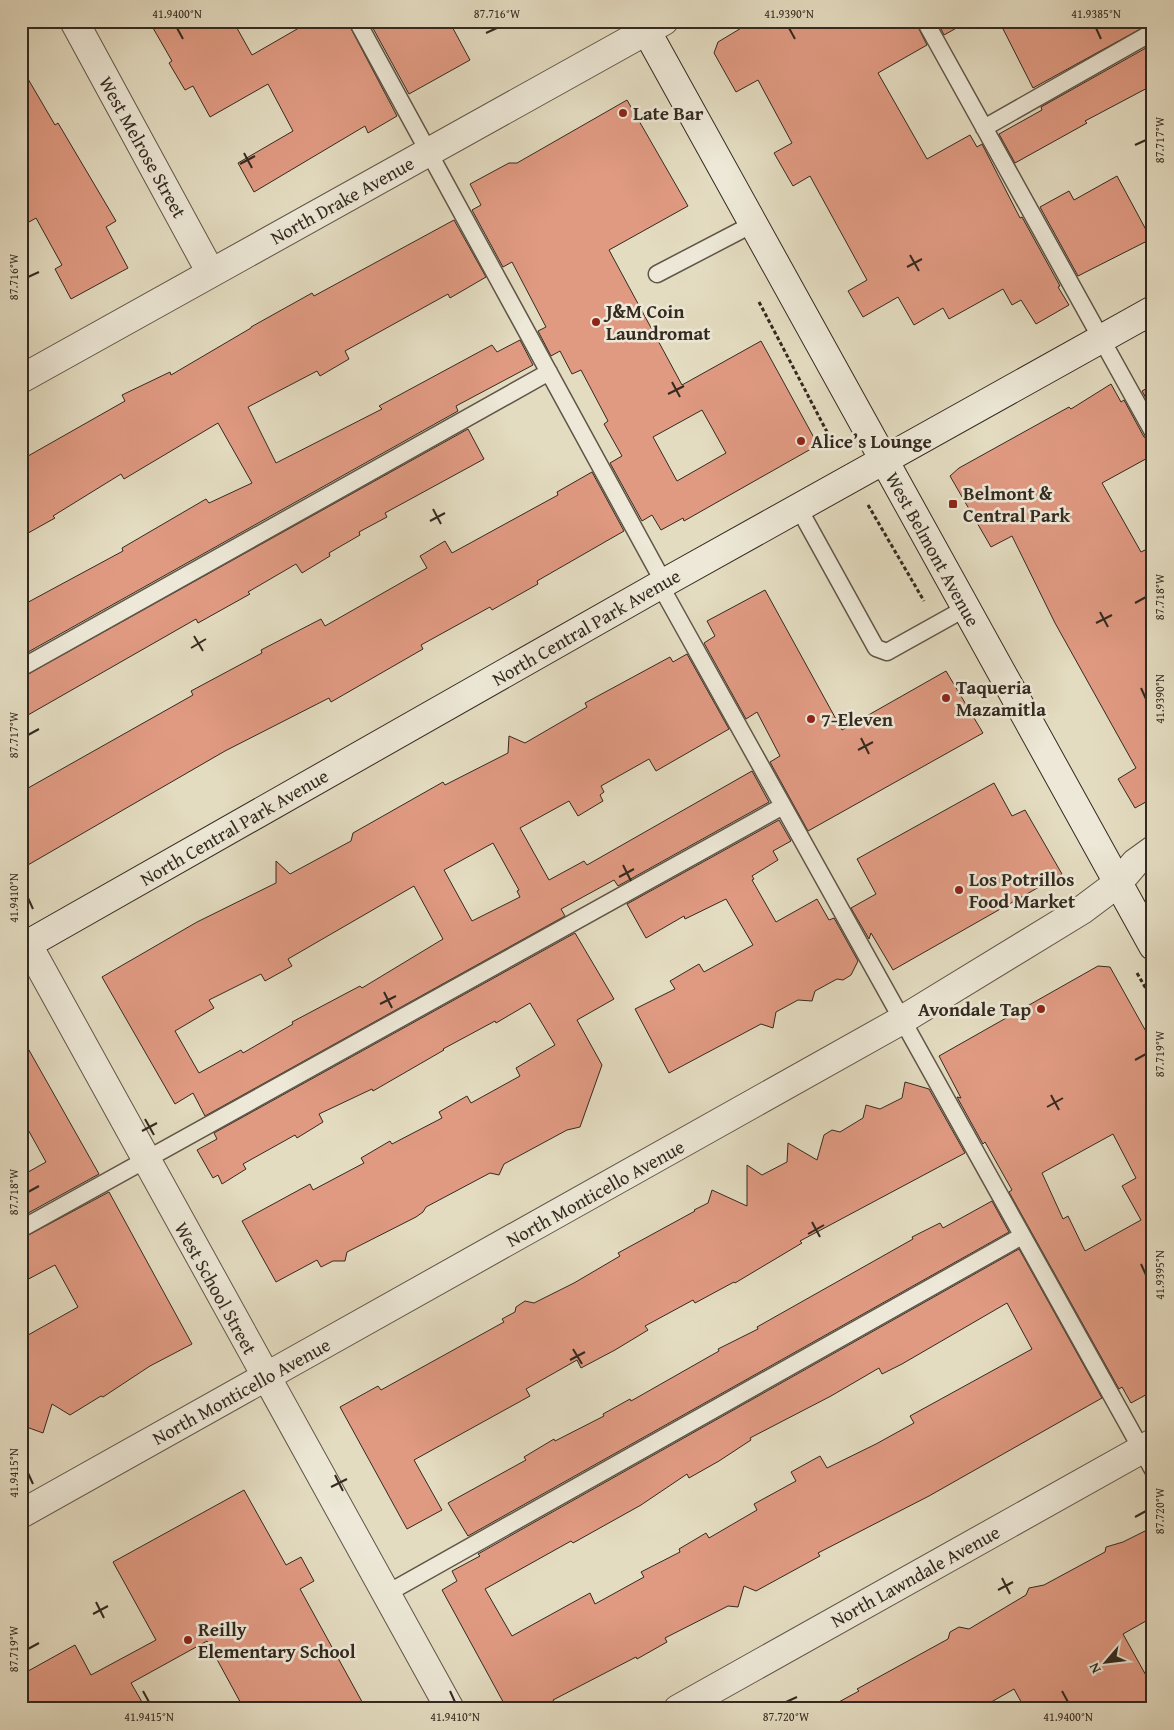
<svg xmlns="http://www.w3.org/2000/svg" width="1174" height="1730" font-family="'Gentium Book Plus',serif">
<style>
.building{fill:#e09a82;stroke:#342a20;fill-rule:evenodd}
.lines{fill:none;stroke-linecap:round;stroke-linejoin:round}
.lane-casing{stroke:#605648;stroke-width:19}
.street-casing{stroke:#605648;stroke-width:30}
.secondary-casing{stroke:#342a20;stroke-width:30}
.path{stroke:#342a20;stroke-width:3;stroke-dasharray:4 2.5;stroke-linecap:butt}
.lane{stroke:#ede8d7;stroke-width:16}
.street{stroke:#ede8d7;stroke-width:28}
.secondary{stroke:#ede8d7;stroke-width:28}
.ticks{fill:none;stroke:#342a20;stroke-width:2}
.poi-dot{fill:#8f2418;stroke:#ede8d7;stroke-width:2}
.labels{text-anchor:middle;stroke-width:5;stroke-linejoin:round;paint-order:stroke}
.poi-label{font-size:19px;font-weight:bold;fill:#342a20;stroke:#ede8d7;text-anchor:start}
.street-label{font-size:19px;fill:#342a20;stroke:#ede8d7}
.neatline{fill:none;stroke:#342a20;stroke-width:2}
.ticks-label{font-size:12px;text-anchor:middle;fill:#342a20}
</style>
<rect width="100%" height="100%" fill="#e4dcc1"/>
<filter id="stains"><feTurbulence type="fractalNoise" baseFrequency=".004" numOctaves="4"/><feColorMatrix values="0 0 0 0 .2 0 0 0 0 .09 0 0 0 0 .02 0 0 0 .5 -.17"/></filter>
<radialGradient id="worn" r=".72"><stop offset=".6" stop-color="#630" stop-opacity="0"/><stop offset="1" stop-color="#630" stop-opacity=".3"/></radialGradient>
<path class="building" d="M149 21H233L252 55 311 21H347L397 116 368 133 365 126 254 192 238 163 293 131 268 84 210 117 193 86 185 90 169 63 172 61Z
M369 21H449L470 60 409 94Z
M753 21H915L927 45 878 73 927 159 970 135 977 147 982 144 1020 218 1022 217 1060 286 1058 287 1069 305 1036 324 1021 300 1012 305 1003 289 949 319 943 308 914 325 898 297 863 317 848 291 867 280 810 176 793 186 774 153 792 143 758 80 736 92 714 53 718 42Z
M937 21H969L944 35Z
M999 21H1153V22L1033 88Z
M1153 44V85L1085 121 1087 123 1015 163 999 134 1042 110 1041 107Z
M21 67 55 125 58 123 116 221 106 227 128 268 71 299 55 269 62 265 36 218 29 222 21 209Z
M627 100 688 206 609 250 682 385 761 341 818 445 684 521 683 518 661 530 652 515 642 521 610 463 622 456 604 424 608 421 581 370 572 374 560 351 551 356 538 331 546 327 512 262 503 267 472 210 481 205 470 184 509 163H517ZM702 410 726 453 677 481 653 437Z
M1117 176 1151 239 1078 276 1040 207 1069 191 1074 200Z
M454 220 486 277 450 298 448 294 345 351 349 359 320 376 317 371 248 407 276 463 382 409 379 406 492 345 497 352 520 340 533 365 456 406 458 411 21 656V606L123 551 122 548 206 499 209 503 252 483 218 423 124 479 121 474 53 516 55 518 21 537V460L125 401 122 395 170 372 171 375 251 328V327L312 293 314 296Z
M1111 384 1121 402 1124 400 1144 437 1153 442V455L1102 483 1141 552 1153 546V798L1135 808 1118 779 1136 768 1055 623 1012 536 991 547 950 476 959 468 1069 407 1071 409Z
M1153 385V411L1142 391Z
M468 429 484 459 385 513 387 517 359 532 360 535 329 553 330 556 302 573 296 564 248 592 250 594 198 623 196 619 21 719V678Z
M592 472 624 531 537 581 538 584 492 610 490 607 421 645 423 649 331 702 329 698 225 751 21 869V792L193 695 191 691 262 653 261 650 321 619 325 626 427 568 420 556 445 541 452 553 558 495 557 492Z
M765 590 842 730 946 671 983 733 808 831 770 762 780 756 757 712 746 719 704 643 715 636 707 621Z
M687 654 729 729 656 771 649 759 601 786 604 792 600 795 603 801 578 816 569 801 520 828 549 880 584 861 587 865 752 771 769 802 618 886 614 880 561 909 565 916 205 1116 193 1093 175 1104 102 977 197 922 276 883V861L290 874 351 841 353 833 443 782 445 785 508 753 509 736 525 743 587 707 585 703 670 657 673 662ZM493 843 519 890 517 891 520 897 472 921 444 870ZM414 886 443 939 362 988 360 986 292 1022 293 1024 243 1053 241 1050 199 1073 175 1031 214 1008 209 1000 261 974 265 981 292 966 288 959Z
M994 783 1012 816 1025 810 1062 874 893 970 871 933 869 939 851 908 876 894 857 859Z
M779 820 791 841 773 851 778 860 752 876 754 879 752 880 776 922 817 899 829 920 834 918 858 961 851 975 843 980 837 979 815 991 812 1001 798 1000 776 1012 773 1028 761 1024 669 1073 635 1009 675 989 670 981 699 964 704 972 753 945 726 899 685 919 684 916 646 938 627 904Z
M575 933 614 999 577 1020 602 1065 580 1127 567 1130 504 1164 499 1175 490 1173 426 1207 423 1212 416 1217 347 1252 345 1261H333L321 1267 317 1260 276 1282 242 1221 310 1184 313 1190 364 1163 361 1158 390 1141 392 1144 442 1118 439 1112 467 1096 471 1103 520 1076 516 1068 555 1045 530 1003 496 1023 495 1021 443 1049 444 1050 373 1091 372 1089 319 1114 323 1122 297 1138 295 1135 243 1164 246 1169 222 1184 218 1175 213 1178 197 1150 217 1139 214 1133Z
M1098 966 1110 967 1153 1044V1391L1131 1403 1122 1387 1119 1389 1009 1192 1012 1190 985 1142 983 1144 957 1097 961 1098 939 1056ZM1113 1134 1136 1178 1122 1186 1141 1220 1085 1251 1068 1216 1063 1219 1042 1173Z
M21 1036 99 1174 21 1217V1176L46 1162 21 1117Z
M905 1082 929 1089 965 1153 800 1241 802 1243 735 1283 734 1282 695 1303 693 1300 645 1326 648 1330 615 1350 581 1368 577 1360 526 1389 530 1396 414 1460 442 1510 407 1529 340 1407 378 1386 381 1390 504 1322 502 1319 515 1312 516 1307 525 1301 534 1303 574 1283 620 1256 618 1253 695 1211 694 1210 708 1203 712 1190 747 1206V1165L762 1175 787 1162 788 1143 817 1160 824 1135 832 1130 840 1132 863 1118 866 1105 880 1109 902 1098Z
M109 1192 192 1344 150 1366 103 1397 101 1396 70 1415 52 1404 43 1433 21 1425V1339L78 1307 55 1265 21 1283V1239Z
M992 1201 1009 1232 468 1536 448 1503 526 1460 524 1457 554 1439 555 1441 604 1416 603 1414 630 1399 631 1401 719 1351 718 1349 758 1329 757 1327 913 1239 912 1237 940 1223 943 1228Z
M1019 1249 1102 1398 929 1496 818 1553 820 1556 756 1591 744 1586 738 1607 728 1606 665 1638 667 1642 637 1659 636 1657 553 1700 558 1709H507L442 1590 457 1581 452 1571 480 1556 478 1554ZM1007 1303 1032 1349 910 1416 914 1423 876 1444 827 1468 820 1456 791 1472 796 1481 754 1504 757 1510 709 1538 706 1533 679 1549 680 1552 641 1572 644 1577 595 1604 590 1593 512 1636 485 1589 571 1541 573 1543 641 1505 687 1474 689 1478 719 1461 751 1440 750 1438 831 1396 879 1368 882 1374 902 1364Z
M244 1490 286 1565 301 1557 314 1581 300 1589 366 1709H244L207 1641 131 1683 146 1709H21V1675L75 1645 91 1675 156 1640 113 1562Z
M1153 1527V1617L1123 1634 1153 1688V1709H1025L1014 1689 979 1709H826L859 1691 857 1689 948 1639 950 1632 959 1627 969 1629 1026 1595 1029 1588 1044 1585 1105 1552 1106 1547 1123 1542Z"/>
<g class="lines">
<g class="lane-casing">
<path id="lane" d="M357 21 664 583
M925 21 1153 432
M984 128 1153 32
M657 274 753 224
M798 507 876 648 887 652 966 608
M660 585 1153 1470
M21 668 549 372
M21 1229 783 806
M386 1594 1022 1236"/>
</g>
<g class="street-casing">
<path id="street" d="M74 21 211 273
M21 379 664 21
M28 945 450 1709
M21 1514 902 1020 1082 910 1118 883 1135 863 1153 850
M678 1709 1153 1443"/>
</g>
<g class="secondary-casing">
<path id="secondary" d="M641 21 1153 946
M21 948 660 585 1153 310"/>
</g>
<path class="path" d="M759 302 837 451
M868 505 924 601
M1137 973 1153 1001"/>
<use href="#lane" class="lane"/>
<use href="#street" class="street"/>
<use href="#secondary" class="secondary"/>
</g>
<path class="ticks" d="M177 28 183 39M789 28 795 39M1096 28 1101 39M486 33 497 28M1135 145 1146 140M244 153 252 168M240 164 255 156M910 255 919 271M907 267 922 259M28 277 39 272M672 382 680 397M668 394 684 386M433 509 441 524M430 521 445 513M1135 603 1146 597M1100 612 1108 627M1096 623 1112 615M194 636 203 651M191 648 206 639M1141 688 1146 699M28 735 39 729M861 738 869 754M858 750 873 742M623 865 631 881M619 877 634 869M28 898 33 909M384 992 392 1008M380 1004 396 996M1135 1060 1146 1054M1051 1095 1059 1110M1047 1107 1063 1098M145 1119 154 1135M142 1131 157 1123M28 1192 39 1186M812 1222 820 1237M808 1234 824 1225M1141 1264 1146 1275M573 1349 582 1364M570 1360 585 1352M28 1473 33 1484M335 1475 343 1491M331 1487 347 1479M1135 1517 1146 1511M1002 1578 1010 1594M998 1590 1013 1582M96 1602 104 1618M93 1614 108 1606M28 1649 39 1643M143 1691 149 1702M450 1691 455 1702M1062 1691 1068 1702M786 1702 797 1697"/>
<g class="poi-dot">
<circle cx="623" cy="113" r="5"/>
<circle cx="596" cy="322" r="5"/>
<circle cx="801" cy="441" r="5"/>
<rect x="948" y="499" width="10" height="10" rx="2.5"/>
<circle cx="946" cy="698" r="5"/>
<circle cx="811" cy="719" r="5"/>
<circle cx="959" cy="890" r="5"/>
<circle cx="1041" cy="1009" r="5"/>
<circle cx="188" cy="1640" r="5"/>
</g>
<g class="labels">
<g class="poi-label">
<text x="633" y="120">Late Bar</text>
<text x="606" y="318">J&amp;M Coin<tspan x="606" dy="22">Laundromat</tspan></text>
<text x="811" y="448">Alice’s Lounge</text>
<text x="963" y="500">Belmont &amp;<tspan x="963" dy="22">Central Park</tspan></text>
<text x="956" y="694">Taqueria<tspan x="956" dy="22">Mazamitla</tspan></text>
<text x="821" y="726">7-Eleven</text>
<text x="969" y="886">Los Potrillos<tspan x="969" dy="22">Food Market</tspan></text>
<text x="1031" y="1016" text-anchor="end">Avondale Tap</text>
<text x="198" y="1636">Reilly<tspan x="198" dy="22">Elementary School</tspan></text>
</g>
<g class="street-label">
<text transform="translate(143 147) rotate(61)" y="7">West Melrose Street</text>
<text transform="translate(342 200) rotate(-29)" y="7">North Drake Avenue</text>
<text transform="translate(933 549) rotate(61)" y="7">West Belmont Avenue</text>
<text transform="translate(586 627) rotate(-30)" y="7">North Central Park Avenue</text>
<text transform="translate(234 827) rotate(-30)" y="7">North Central Park Avenue</text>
<text transform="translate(595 1193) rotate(-29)" y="7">North Monticello Avenue</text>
<text transform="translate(216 1288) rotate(61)" y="7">West School Street</text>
<text transform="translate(241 1391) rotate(-29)" y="7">North Monticello Avenue</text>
<text transform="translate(915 1576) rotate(-29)" y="7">North Lawndale Avenue</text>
</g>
</g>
<rect width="1174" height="1730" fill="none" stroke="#e4dcc1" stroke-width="55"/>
<g transform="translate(1106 1662) rotate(242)" stroke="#ede8d7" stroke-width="4" paint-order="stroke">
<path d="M0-4L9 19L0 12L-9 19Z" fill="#342a20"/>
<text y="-8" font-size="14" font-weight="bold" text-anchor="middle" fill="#342a20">N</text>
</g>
<rect x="28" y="28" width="1118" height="1674" class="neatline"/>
<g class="ticks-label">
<text x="177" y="18">41.9400°N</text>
<text x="497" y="18">87.716°W</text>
<text x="789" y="18">41.9390°N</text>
<text x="1096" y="18">41.9385°N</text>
<text transform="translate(1160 140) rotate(-90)" y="4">87.717°W</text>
<text transform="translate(14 277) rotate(-90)" y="4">87.716°W</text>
<text transform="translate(1160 597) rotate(-90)" y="4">87.718°W</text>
<text transform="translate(1160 699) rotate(-90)" y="4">41.9390°N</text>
<text transform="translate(14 735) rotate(-90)" y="4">87.717°W</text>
<text transform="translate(14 898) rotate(-90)" y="4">41.9410°N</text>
<text transform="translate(1160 1054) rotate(-90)" y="4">87.719°W</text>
<text transform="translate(14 1192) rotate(-90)" y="4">87.718°W</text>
<text transform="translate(1160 1275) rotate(-90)" y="4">41.9395°N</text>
<text transform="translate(14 1473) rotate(-90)" y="4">41.9415°N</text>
<text transform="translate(1160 1511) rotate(-90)" y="4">87.720°W</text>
<text transform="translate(14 1649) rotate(-90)" y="4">87.719°W</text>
<text x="149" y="1721">41.9415°N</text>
<text x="455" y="1721">41.9410°N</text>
<text x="786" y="1721">87.720°W</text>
<text x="1068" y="1721">41.9400°N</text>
</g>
<rect width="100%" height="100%" filter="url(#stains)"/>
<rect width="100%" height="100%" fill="url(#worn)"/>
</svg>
